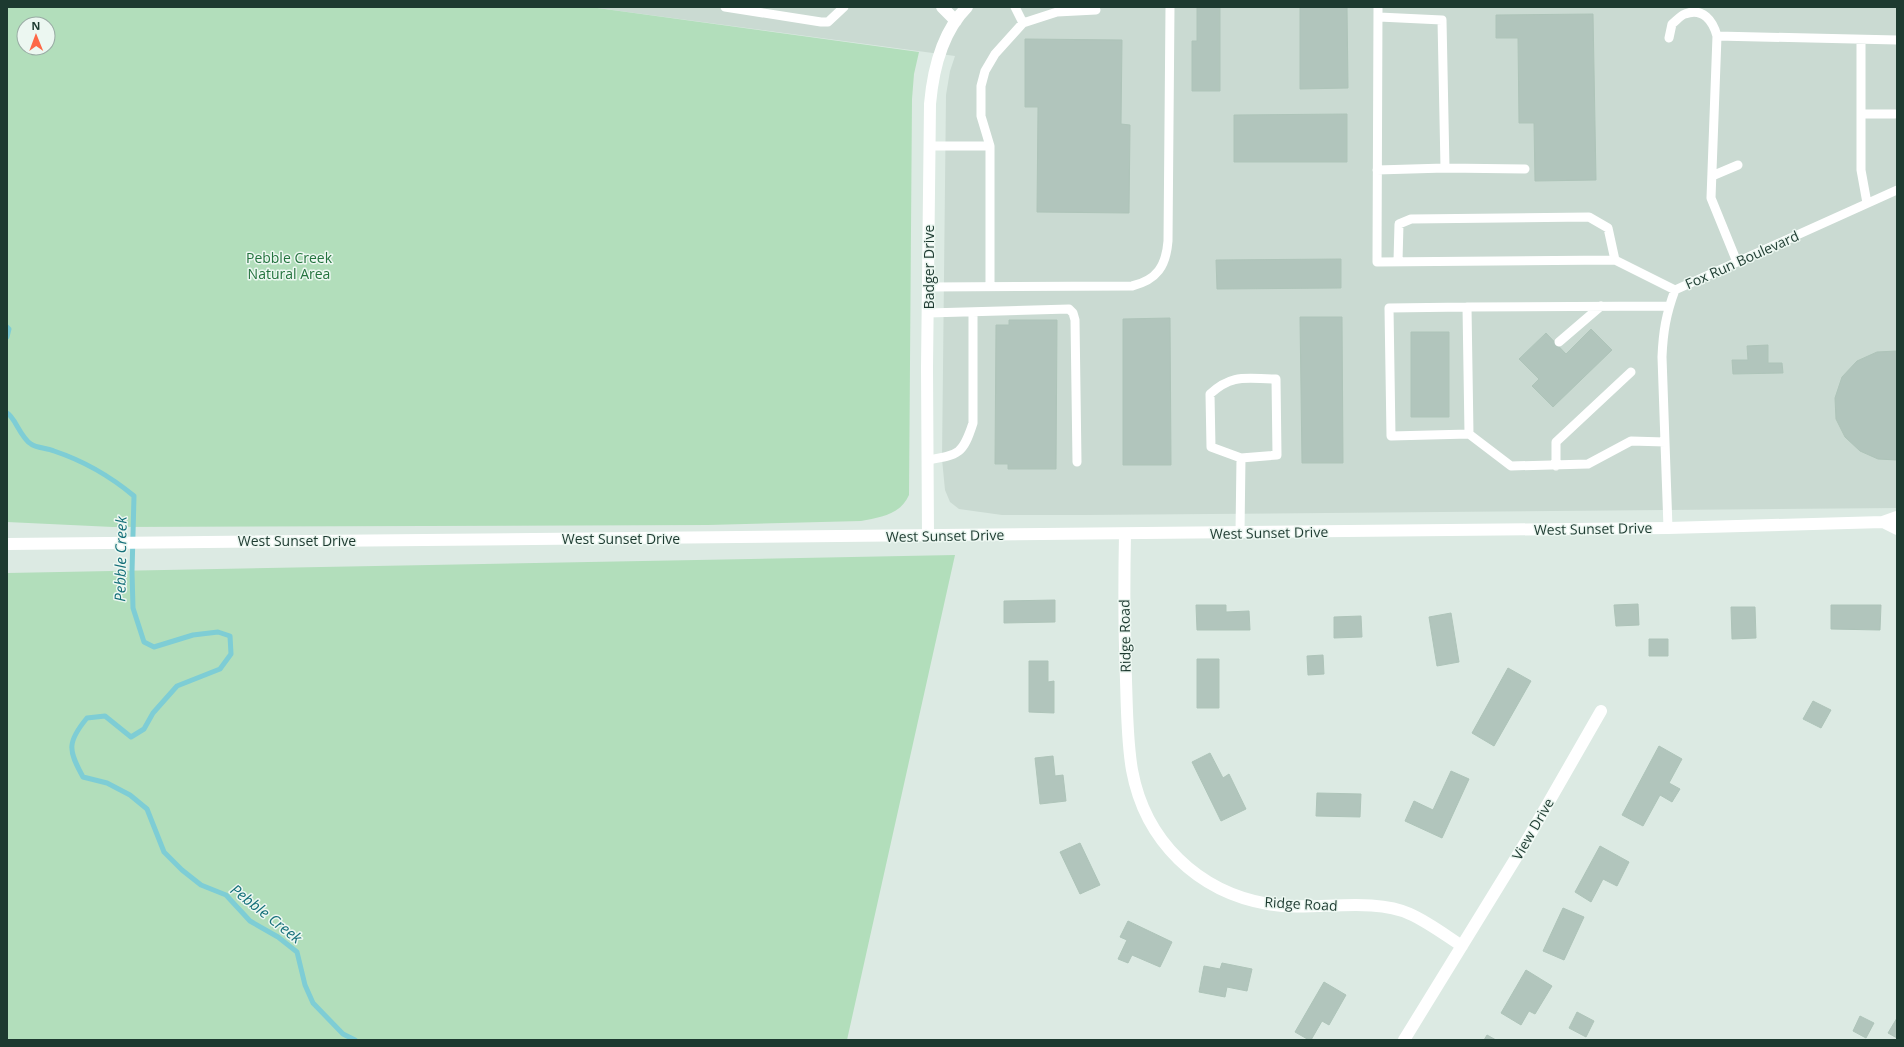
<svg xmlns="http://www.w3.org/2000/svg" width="1904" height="1047" font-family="'Open Sans',sans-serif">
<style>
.built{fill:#cadad2}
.green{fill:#b2debb;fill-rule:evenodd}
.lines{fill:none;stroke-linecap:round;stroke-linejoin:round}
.stream{stroke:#7ecdd5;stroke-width:5}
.building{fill:#b1c5bc;stroke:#aec4b9}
.lane{stroke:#fff;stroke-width:9}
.street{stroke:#fff;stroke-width:12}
.secondary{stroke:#fff;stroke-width:12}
.labels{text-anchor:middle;stroke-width:3;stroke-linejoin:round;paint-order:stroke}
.park-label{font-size:14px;fill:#24733e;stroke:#ecf7f1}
.street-label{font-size:14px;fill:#1d3a30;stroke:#ecf7f1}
.water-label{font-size:15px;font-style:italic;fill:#146f79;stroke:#ecf7f1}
</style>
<rect width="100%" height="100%" fill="#dceae3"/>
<path class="built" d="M590 7H1897V508L1085 515H1002L959 509 950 502 945 490 942 459 946 95 950 71 955 56Z"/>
<path class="green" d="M7 7H590L919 52 914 74 912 99 909 495C900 515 881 517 861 521L708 525 113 527 7 522ZM24 24H48V48H24Z
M955 555 847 1040H7V573Z"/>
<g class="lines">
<path class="stream" d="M7 327 9 329 7 337
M7 413C15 417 20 437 31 444 36 448 47 448 54 451 84 461 110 476 134 496L132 572 133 608 144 642 154 647 193 635 218 632 230 636 231 654 220 669 177 686 153 713 144 729 131 737 105 716 87 718C67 742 68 750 83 777L107 783 130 795 147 809 164 852 182 870 201 885 226 895 250 921 278 937 297 952 305 985 313 1003 343 1034 355 1040"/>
</g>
<path class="building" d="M1197 7H1220V91H1192V41H1197Z
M1300 7H1347L1348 88 1300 89Z
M1593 14 1596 180 1535 181 1534 123H1519L1518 38H1496V15Z
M1025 39 1122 40 1121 124 1130 125 1129 213 1037 212 1038 107H1025Z
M1347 114V162H1234V115Z
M1341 259V288L1217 289 1216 260Z
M1300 317H1342L1343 463H1302Z
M1170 318 1171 465H1123V319Z
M1009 320H1057L1056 469H1008V464H995L996 325H1009Z
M1591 329 1612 350 1553 407 1532 386 1539 379 1519 359 1546 333 1566 354Z
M1411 332H1449V417H1411Z
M1768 345V363H1782L1783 373 1733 374 1732 360H1748L1747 346Z
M1897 351V460L1878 459 1860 451 1845 437 1836 419 1835 398 1842 377 1857 361 1877 352Z
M1055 600V622L1004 623V601Z
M1638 604 1639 625 1616 626 1614 605Z
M1196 605H1226V612L1249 611 1250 630H1197Z
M1831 605H1881L1880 630 1831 629Z
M1731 607H1755L1756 638 1732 639Z
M1451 613 1459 662 1437 666 1429 617Z
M1361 616 1362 637 1334 638V617Z
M1649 639H1668V656H1649Z
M1323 655 1324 674 1308 675 1307 656Z
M1197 659H1219V708H1197Z
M1029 661H1048V682L1054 681V713L1029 712Z
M1508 668 1531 681 1494 746 1472 733Z
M1813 701 1831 710 1821 728 1803 719Z
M1659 746 1682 759 1669 783 1680 789 1672 802 1660 795 1643 826 1622 815Z
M1210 753 1223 778 1229 774 1246 809 1221 821 1192 762Z
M1053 756 1055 776 1063 775 1066 801 1040 804 1035 758Z
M1451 771 1469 779 1442 838 1405 821 1414 801 1433 810Z
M1317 793 1361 794 1360 817 1316 816Z
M1080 843 1100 885 1080 894 1060 852Z
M1600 846 1629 862 1617 886 1603 879 1591 902 1575 892Z
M1563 908 1584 917 1564 960 1543 951Z
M1128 921 1172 942 1160 967 1132 955 1128 963 1118 959 1127 940 1120 937Z
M1222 963 1252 969 1247 991 1227 987 1225 997 1199 992 1204 966 1220 969Z
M1526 970 1552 986 1535 1014 1529 1011 1521 1025 1501 1013Z
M1324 982 1346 995 1329 1025 1322 1021 1311 1040H1309L1295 1032Z
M1577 1012 1594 1021 1586 1037 1569 1028Z
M1860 1016 1874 1023 1866 1038 1853 1031Z
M1897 1018V1038L1888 1033Z
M1487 1035 1496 1040H1484Z"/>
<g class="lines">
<path class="lane" d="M725 7 821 22H828L844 7
M1378 7 1377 262 1615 260 1675 290
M1023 23 1057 12 1096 10
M1669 38 1672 24C1676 21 1681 15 1685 14 1703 7 1713 21 1717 36
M1861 40V170L1867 203
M1861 114H1895
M930 146H990
M1445 168 1525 169
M1377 170 1445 168 1442 20 1379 17
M1712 176 1738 165
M1398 261 1399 224 1411 219 1589 217 1608 228 1615 260
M1737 262 1711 198 1717 36 1897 40
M990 286V146L981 116V86L985 71 995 54 1023 23 1015 7
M929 287 1132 286C1157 280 1166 266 1168 241L1170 7
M1467 307 1389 308 1391 436 1469 434
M928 313 1069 309 1073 313 1075 320 1077 462
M1559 342 1601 306
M1665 442 1631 441 1588 464 1511 466 1469 434 1467 307 1669 306
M928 460C959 455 963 454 973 423V313
M1556 466V442L1631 372
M1668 528 1662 357C1663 332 1666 314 1675 290L1897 190
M1240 533 1241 458 1211 447 1210 394C1233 373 1247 379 1276 379L1277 455 1241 458"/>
<path class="street" d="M942 7 956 21
M1125 534C1124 583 1124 631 1126 680 1127 710 1127 741 1132 770 1145 841 1198 892 1268 904 1310 912 1372 896 1410 914 1428 922 1445 935 1462 946
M928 536 927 368 930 104C933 70 942 32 967 7
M1404 1040 1527 840 1601 711"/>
<path class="secondary" d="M1883 522 1897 529
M7 544 1668 528 1883 522 1897 517"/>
</g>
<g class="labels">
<g class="park-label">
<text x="289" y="263">Pebble Creek<tspan x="289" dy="16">Natural Area</tspan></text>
</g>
<g class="street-label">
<text transform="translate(1742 260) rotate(-24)" y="5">Fox Run Boulevard</text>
<text transform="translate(929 267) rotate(-90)" y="5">Badger Drive</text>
<text transform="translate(1593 529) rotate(-1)" y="5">West Sunset Drive</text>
<text transform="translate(1269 533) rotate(-1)" y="5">West Sunset Drive</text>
<text transform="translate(945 536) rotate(-1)" y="5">West Sunset Drive</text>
<text x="621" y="544">West Sunset Drive</text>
<text x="297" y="546">West Sunset Drive</text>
<text transform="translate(1125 636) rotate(-91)" y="5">Ridge Road</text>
<text transform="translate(1533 829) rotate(-60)" y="5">View Drive</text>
<text transform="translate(1301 904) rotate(3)" y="5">Ridge Road</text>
</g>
<g class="water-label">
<text transform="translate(121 559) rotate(-89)" y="5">Pebble Creek</text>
<text transform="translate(266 914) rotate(38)" y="5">Pebble Creek</text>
</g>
</g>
<rect width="1904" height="1047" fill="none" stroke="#1d3a30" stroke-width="16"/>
<g transform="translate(36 36) rotate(359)"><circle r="19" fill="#ecf7f1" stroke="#99aba4"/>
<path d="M0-3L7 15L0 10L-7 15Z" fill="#fd6846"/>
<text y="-6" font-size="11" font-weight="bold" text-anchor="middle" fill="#1d3a30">N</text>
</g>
</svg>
